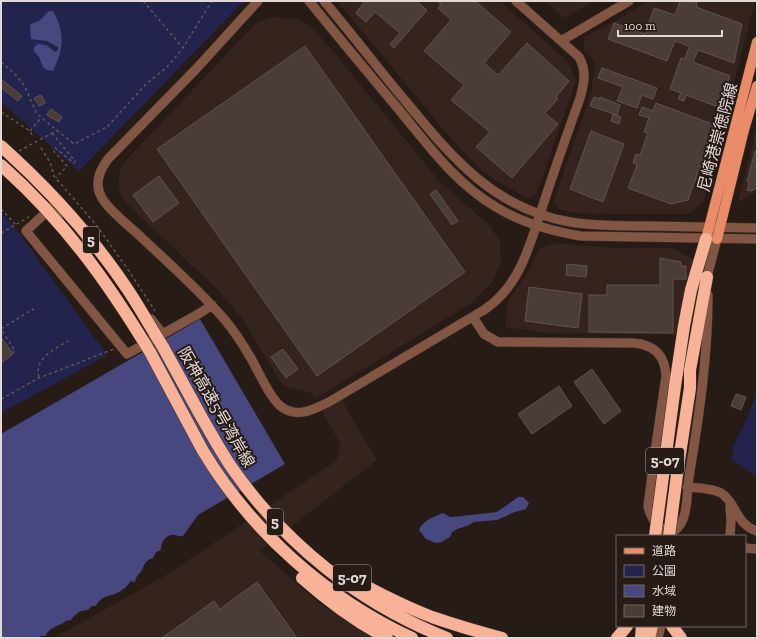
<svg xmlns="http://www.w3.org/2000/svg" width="758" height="639" font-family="'Zilla Slab','Noto Sans JP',serif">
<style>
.built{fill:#35231d}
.green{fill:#23244e}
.water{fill:#46487f}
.building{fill:#4a3c37;stroke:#61524d}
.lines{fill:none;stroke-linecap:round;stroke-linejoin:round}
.minor-casing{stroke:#413631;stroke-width:10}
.major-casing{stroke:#413631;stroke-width:11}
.highway-casing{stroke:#413631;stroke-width:13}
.path{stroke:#615652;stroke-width:1.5;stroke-dasharray:3 3;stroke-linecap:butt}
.minor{stroke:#835644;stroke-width:9}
.major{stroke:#eb8c68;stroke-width:10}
.highway{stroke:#f7b298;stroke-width:12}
.highway-bridge-casing{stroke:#413631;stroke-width:13;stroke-linecap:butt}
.highway-bridge{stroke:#f7b298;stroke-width:12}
.labels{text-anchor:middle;stroke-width:4;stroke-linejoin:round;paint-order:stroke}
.shield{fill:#271b16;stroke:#aaa09c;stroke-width:1}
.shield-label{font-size:15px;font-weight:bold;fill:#e2d9d6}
.street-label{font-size:16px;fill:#e2d9d6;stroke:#271b16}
</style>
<rect width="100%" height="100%" fill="#271b16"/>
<path class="built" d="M337 1H500L568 62 576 81 537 193 528 199 494 179 476 165 448 135Z
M545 1H594L564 18Z
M648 1H755L703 203 688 214H601L576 213 558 209 554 200 591 93 595 64 592 58 584 51V37L615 21Z
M269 17 298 19 312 28 337 56 440 182 489 225 500 241 501 261 493 281 473 302 315 399 311 393 283 386 241 317 219 291 127 204 121 196 118 186 120 169 126 160 255 24Z
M757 128V191L738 202Z
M553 243 614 248H672L693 259 676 335 546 333 505 327 508 301 528 272 539 249Z
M341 399 377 460 260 551 319 603 374 638H54L163 577 336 461 341 445 322 411Z"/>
<path class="green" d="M1 1H244L79 171 1 102Z
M1 212 14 226 107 355 1 413Z
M757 391V476L730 459 735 451 732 449 747 419Z"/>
<path class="water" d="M49 11H53C65 32 64 49 53 71L47 70 43 67 39 57 34 51V47L38 44 46 45 55 52 58 50V47L47 41 31 39 30 24 39 21Z
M200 319 285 464 198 515 183 536C179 537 178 535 174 535 166 534 160 543 161 550L156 552 153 558C142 562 145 567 140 573 137 576 136 577 135 582L131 581C128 584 126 588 122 590 114 597 101 594 96 606H92L88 610C80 610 75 614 71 620L66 621C58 627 51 626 45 636H41L38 638H1V434Z
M518 497H523L529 503 526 509 515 512 497 520 474 522 467 526 457 529 452 532 450 537 442 542 436 543 426 539 419 530C422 521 435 516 443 513L450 517H453L497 512Z"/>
<path class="building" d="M365 1H416L427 10 394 48 390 44 400 33 375 12 366 22 356 13Z
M437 1H475L511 32 484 63 498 75 527 43 569 81 556 97 558 99 545 113 558 124 512 178 476 147 490 132 451 100 464 85 424 51 451 20 438 8 441 4Z
M680 1 697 2 696 7 742 24 734 63 698 50 693 62 730 76 728 82 730 83 721 108 686 95 684 101 678 99 681 93 670 89 681 58 685 59 689 47 686 45 675 41 667 61 608 39 614 23 645 34 654 8 675 15Z
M305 46 465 272 317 376 157 149Z
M602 68 657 88 653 99 642 95 637 108 617 101 623 87 598 78Z
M1 79 22 96 18 101 1 88Z
M41 95 45 102 44 104 39 106 34 98Z
M594 97 600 99V97L620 105 617 115 590 106Z
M656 103 715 125 688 200 671 204 628 188 637 165 633 163 636 154 640 155 648 133 644 132 649 118 639 115 642 107 653 111Z
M51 109 62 117 59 122 48 116 47 114Z
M613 114 621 117 619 124 611 121Z
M591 131 624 144 603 202 570 189Z
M755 151H757V189H753L752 191 747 190 749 183 747 182Z
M159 176 179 203 153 222 133 195Z
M436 190 458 221 452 225 430 194Z
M660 258 681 262V266H686V279H673V333L589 332V295H607V285H660Z
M567 264 587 266 586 277 566 275Z
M529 287 582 294 578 328 525 321Z
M1 337 13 354 1 363Z
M283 349 298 369 286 378 271 357Z
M592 369 621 411 604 424 574 382Z
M559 386 572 406 532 434 518 414Z
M736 394 746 397 741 410 731 406Z
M257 582 297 638H162L214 601 220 609Z"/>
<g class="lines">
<g class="minor-casing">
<path id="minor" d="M258 1 197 68 108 159C99 171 94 185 102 198 109 211 132 228 143 239 171 265 200 291 225 320 234 331 242 343 249 355 258 369 270 400 283 408 299 418 314 409 329 402L484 310C522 285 531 240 545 199 556 165 568 132 580 98 584 84 587 71 579 57L516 1
M309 1C339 38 369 74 400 111 428 145 456 184 496 207 522 223 551 231 581 236L757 239
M324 1C353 35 379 70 408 104 453 159 495 209 570 222 595 226 622 226 648 226 684 227 721 227 757 228
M561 41 629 1
M61 213 54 205 26 231 127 354 200 313 212 305
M707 282V277L717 239
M473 317 484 334 498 342 634 343C655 345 665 356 666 376L655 452 648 506C651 524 672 546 683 519 688 507 687 490 689 477 699 417 708 356 708 295
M151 319 163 334
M687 487C698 488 712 488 721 493 736 502 736 525 757 531
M730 536 731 521 730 506
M745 548 757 549
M658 638 661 626"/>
</g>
<g class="major-casing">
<path id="major" d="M706 239 757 42
M717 239 744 130 757 86"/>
</g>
<g class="highway-casing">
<path id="highway" d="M163 347C176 371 189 394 202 418 212 435 221 452 232 468 285 544 360 604 447 638
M150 352C168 385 185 418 203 451 252 532 326 598 412 638
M675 386 684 326 691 290 706 239
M678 467 690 388V370L707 277
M349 577C376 592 403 606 432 617 455 625 479 632 502 638
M302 578C328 601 356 622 387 638
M617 638 627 626
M641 638 642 626
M649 638 652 626"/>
</g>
<path class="path" d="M143 1 183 48
M1 62 15 74 24 85 37 114 74 144 107 127 146 84 167 67 183 48 212 1
M1 112 30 131 32 135
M30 131 40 119
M52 133 75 161 74 163 55 148 53 150 67 166 56 178
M41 148 50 162 54 176 97 226 129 271 155 311
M19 151 58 130
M1 209 16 225
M1 233 29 217
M12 353 15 351 1 329 33 309 34 311 35 310
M39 377C33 358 57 348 70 340
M1 399 39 378 114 349"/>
<use href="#minor" class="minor"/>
<use href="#major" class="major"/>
<use href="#highway" class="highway"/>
<g class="highway-bridge-casing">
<path id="highway-bridge" d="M1 146C49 189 92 236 128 290 140 308 151 328 163 347
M1 165C64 221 107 281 150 352
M655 536 675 386
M669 536 678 467
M672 626 681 638"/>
</g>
<use href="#highway-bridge" class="highway-bridge"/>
</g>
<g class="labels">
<g class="shield">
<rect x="83" y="227" width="16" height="26" rx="3"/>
<rect x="646" y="448" width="38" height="26" rx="3"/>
<rect x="267" y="509" width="16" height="26" rx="3"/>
<rect x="333" y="565" width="38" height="26" rx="3"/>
</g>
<g class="shield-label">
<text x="91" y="245">5</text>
<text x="665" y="466">5-07</text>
<text x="275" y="527">5</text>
<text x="352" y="583">5-07</text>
</g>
<g class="street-label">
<text transform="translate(717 137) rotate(-75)" y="6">尼崎港崇徳院線</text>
<text transform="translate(217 407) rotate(60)" y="6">阪神高速5号湾岸線</text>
</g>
</g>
<rect width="758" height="639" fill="none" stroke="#e2d9d6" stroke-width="4"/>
<rect x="616" y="535" width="130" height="92" fill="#271b16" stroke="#726763"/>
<rect x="624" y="548" width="20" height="6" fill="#eb8c68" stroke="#726763"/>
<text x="652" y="555" font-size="12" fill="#e2d9d6">道路</text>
<rect x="624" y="565" width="20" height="12" fill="#23244e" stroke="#726763"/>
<text x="652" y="575" font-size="12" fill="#e2d9d6">公園</text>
<rect x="624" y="585" width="20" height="12" fill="#46487f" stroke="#726763"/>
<text x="652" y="595" font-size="12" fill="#e2d9d6">水域</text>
<rect x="624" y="605" width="20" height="12" fill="#4a3c37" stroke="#726763"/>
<text x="652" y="615" font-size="12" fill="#e2d9d6">建物</text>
<path d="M618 30v6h104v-6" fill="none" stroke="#e2d9d6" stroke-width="2"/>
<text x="624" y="30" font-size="12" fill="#e2d9d6" stroke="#271b16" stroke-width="3" paint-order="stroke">100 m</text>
</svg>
